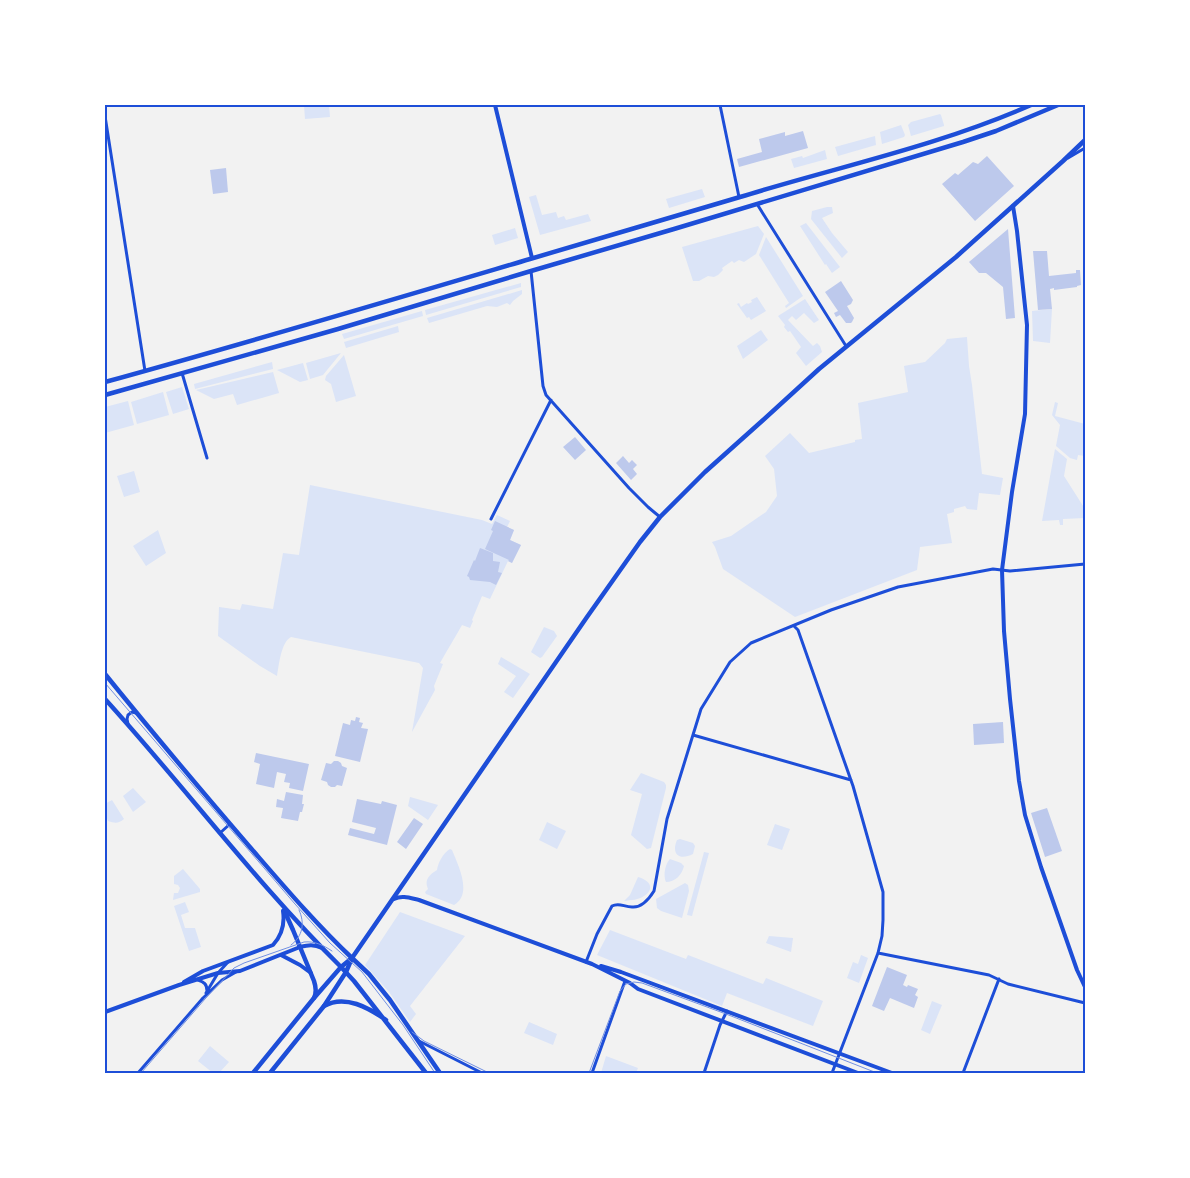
<svg xmlns="http://www.w3.org/2000/svg" width="1190" height="1178" font-family="'Roboto Serif',serif">
<style>
.green{fill:#dbe4f7}
.building{fill:#bdc9ec}
.lines{fill:none;stroke-linecap:round;stroke-linejoin:round}
.minor{stroke:#1d4ed8;stroke-width:3}
.tertiary{stroke:#1d4ed8;stroke-width:4}
.secondary{stroke:#1d4ed8;stroke-width:4.5}
.primary{stroke:#1d4ed8;stroke-width:4.5}
.tram{stroke:#7290e2;stroke-width:1}
.neatline{fill:none;stroke:#1d4ed8;stroke-width:2}
</style>
<rect width="100%" height="100%" fill="#f2f2f2"/>
<path class="green" d="M304 105H329L330 117 305 119Z
M940 114 941 115 944 125V126L911 136 908 125 911 122Z
M901 125 905 135 904 137 882 144 880 132Z
M875 136 876 145 838 156 835 147Z
M825 150 827 159 794 168 791 159 802 156 803 158Z
M702 189 705 197 669 208 666 199Z
M536 195 542 215 556 212 558 218 564 216 566 220 588 214 591 221 540 235 529 197Z
M827 207H832L833 213 822 218 832 233 848 252 842 258 811 219 812 211Z
M806 223 840 267 832 273 826 264 825 265 800 226Z
M758 226 764 234 756 254 744 262 739 260 734 263 732 261 722 268 723 270 718 275 714 277 708 276 699 281H693L682 247Z
M515 228 518 238 495 245 492 235Z
M766 237 803 296 786 308 785 306 789 303 759 255Z
M521 283V287L426 315 425 310Z
M522 290V294L513 301 510 305 507 303 497 307 487 306 429 323 427 318Z
M757 297 766 311 751 320 749 317 747 318 737 304 739 303 741 307 747 303 748 304 752 302 751 300Z
M805 299 819 320 814 323 804 313 796 320 792 316 788 320 813 346 817 343 820 346 822 352 806 366 796 353 801 347 790 331 788 332 784 327 785 325 778 316Z
M1052 309 1050 343 1033 341 1032 311Z
M422 311 423 316 344 339 342 334Z
M398 326 399 332 346 348 344 342Z
M761 330 768 340 743 359 737 346Z
M967 337 969 366 972 385 982 474 1003 478 1000 495 979 493 977 510 967 509 965 506 954 509V512L947 514 952 543 920 547 917 570 795 617 723 569 715 547 712 542 731 536 766 512 777 496 774 469 765 456 790 433 809 453 855 442V440L862 439 858 403 908 392 904 366 925 362 945 343 947 339Z
M341 353 323 375 310 379 306 363Z
M344 355 356 396 336 402 331 384 325 380 326 376Z
M272 362 273 369 195 389 194 384Z
M303 363 308 380 300 382 277 370Z
M273 372 279 393 237 405 233 394 214 399 196 390Z
M182 387 189 409 173 414 166 392Z
M163 392 169 415 137 424 131 402Z
M128 401 134 425 105 433V407Z
M1055 402 1058 403 1055 416 1085 424V456L1078 455 1077 460 1070 458 1056 446 1060 425 1052 415Z
M1055 449 1067 459 1064 476 1085 509V518L1063 519V525H1060L1059 520 1042 521Z
M134 471 140 492 124 497 117 476Z
M310 485 482 520 492 524 497 515 510 521 507 527 514 530 510 540 521 545 512 563 508 561 490 599 482 596 472 620 473 621 470 628 462 625C455 638 447 650 440 663L443 664 434 686 435 690 412 732 423 668 419 663 291 637C281 642 279 665 277 676L260 666 218 636 219 607 240 610 242 604 273 609 283 553 299 555Z
M158 530 166 553 146 566 133 546Z
M544 627 554 631 557 636 542 657 540 658 531 652Z
M501 657 530 674 513 698 504 692 516 676 498 664Z
M641 773 664 782 666 785V788L651 848 647 849 631 835 642 794 630 790Z
M133 788 146 802 133 812 123 796Z
M410 797 438 805 428 820 408 806Z
M112 800 124 819C118 824 115 823 108 821L105 813V804Z
M547 822 566 831 557 849 539 840Z
M775 824 790 829 782 850 767 845Z
M680 839 693 843 695 846 693 854C679 861 671 854 677 840Z
M450 849 452 850C458 865 473 894 454 905L426 894 425 892 428 889C424 880 429 875 437 870 438 863 443 853 450 849Z
M704 852 709 853 692 916 687 915Z
M670 859 681 863 684 866C682 875 675 882 666 882 663 876 665 864 670 859Z
M183 869 200 889V892L173 900 174 893H178L180 888 178 885 174 884V876Z
M638 877C649 880 656 888 644 896 639 900 631 900 624 901L630 895Z
M685 883 688 885 689 891 682 918 661 911 657 908 656 899Z
M185 902 189 912 181 915 185 928H195L201 947 189 951 174 906Z
M400 912 465 936 410 1006 416 1014 410 1022 389 992 365 965Z
M610 930 686 959 688 955 763 984 766 978 823 1001 813 1026 727 993 722 1006 597 955Z
M769 936 793 938 791 952 766 943Z
M861 955 868 958 859 983 847 978 853 962 858 964Z
M932 1001 942 1005 930 1034 921 1030Z
M529 1022 557 1034 553 1045 524 1033Z
M210 1046 229 1062 219 1073H213L198 1061Z
M606 1056 638 1068 636 1073H601Z"/>
<path class="building" d="M803 131 808 148 739 167 737 159 762 152 759 139 785 132V136Z
M987 156 1014 186 975 221 942 184 955 173 958 175 973 162 978 164Z
M226 168 228 192 213 194 210 170Z
M1008 229 1015 318 1006 319 1003 287 986 273H979L969 262Z
M1033 251H1047L1049 276 1076 273V270H1080L1081 285 1077 286V287L1054 290V288L1050 289 1052 309 1038 310Z
M841 281 853 300 851 304 847 306 854 318 852 322 851 323H846L840 315 836 317 834 313 838 311 825 292Z
M575 437 586 450 575 460 563 447Z
M623 456 629 463 632 460 637 465 633 469 637 474 631 480 616 463Z
M495 521 514 530 510 540 521 545 512 563 508 561 509 560 485 549 493 531 491 530Z
M480 548 493 553V561L500 562 498 572 502 573 496 585 490 582 470 580 469 577 467 576 474 560 475 561Z
M356 717 360 718 359 722 363 723 361 728 368 729 360 762 335 756 343 723 350 725 351 720 355 721Z
M1003 722 1004 743 974 745 973 724Z
M256 753 309 764 303 791 289 788 290 783 284 782 286 774 277 772 274 788 256 784 260 764 254 762Z
M334 761H338L341 763 342 766 347 768 342 786 337 785 335 787H331L328 785 327 782 321 780 326 763 331 764Z
M286 792 303 795 302 804H304L302 812H300L298 821 281 818 283 808 276 807 277 799 284 801Z
M357 799 381 804 382 801 397 805 387 845 348 835 350 828 374 834 376 828 352 822Z
M1047 808 1062 851 1045 857 1031 813Z
M414 818 423 824 406 849 397 842Z
M887 967 907 975 903 985 907 987 908 985 918 989 915 995 918 997 914 1008 890 998 884 1011 872 1006Z"/>
<g class="lines">
<path class="minor" d="M720 105 739 197
M105 116 145 371
M1068 158 1085 148
M757 204 846 346
M531 271 543 386 546 395 629 488 648 507 660 517
M182 373 207 458
M491 519 551 400
M794 626 798 630 853 786 883 892V920L882 936 878 953 832 1073
M128 724 127 719 128 715 132 712 136 713
M693 735 851 780
M220 833 230 824
M878 953 989 975 1008 984 1085 1003
M586 962 597 934 612 906C619 902 624 907 632 907 642 908 649 899 654 891L667 819 701 709 730 662 751 643 831 610 898 587 993 569 1010 571 1085 564
M198 980C204 982 207 984 207 991
M206 993 218 973 228 962
M419 1041 482 1073
M138 1073 203 998 222 980 236 972
M592 1073 625 981
M704 1073 720 1025 727 1011
M963 1073 999 979"/>
<path class="tertiary" d="M495 105 532 258
M1013 206 1017 231 1027 325 1025 414 1012 492 1002 570 1004 631 1010 699 1019 781 1025 815 1041 867 1077 970 1085 987
M394 899C402 895 410 898 419 900L592 964 630 983 638 989 858 1073
M281 955 300 965 311 973
M601 966 621 972 892 1073
M184 982 203 971 273 945C282 935 285 924 283 911
M105 1012 179 985 218 973 240 971 300 947C308 945 314 944 322 948"/>
<path class="secondary" d="M105 674C152 732 200 789 249 846 282 884 315 923 352 958L346 972 324 1006
M105 699C185 787 256 883 341 967
M284 910 293 930 314 981C316 987 317 992 314 998"/>
<path class="primary" d="M105 382C247 343 388 301 530 259 600 238 670 218 740 197 837 167 938 146 1031 105
M105 395 338 329 531 271 674 229 963 142 996 131 1058 105
M352 958 369 974 390 1000 440 1073
M341 967 354 981 426 1073
M253 1073 314 998 341 967 352 958 587 617 640 542 660 517 705 472 762 421 819 369 956 257 1063 161 1085 140
M270 1073 324 1006C345 994 369 1008 386 1020"/>
<path class="tram" d="M105 683 295 904 330 943 362 972 403 1025 435 1073
M291 945C303 936 305 923 299 910
M412 1032 424 1041 489 1073
M141 1073 205 999 234 968 244 963 304 942C315 941 323 945 332 951
M589 1073 620 991 626 984 634 982 642 983 726 1014 877 1073"/>
</g>
<rect width="1190" height="1178" fill="none" stroke="#ffffff" stroke-width="212"/>
<rect x="106" y="106" width="978" height="966" class="neatline"/>
</svg>
